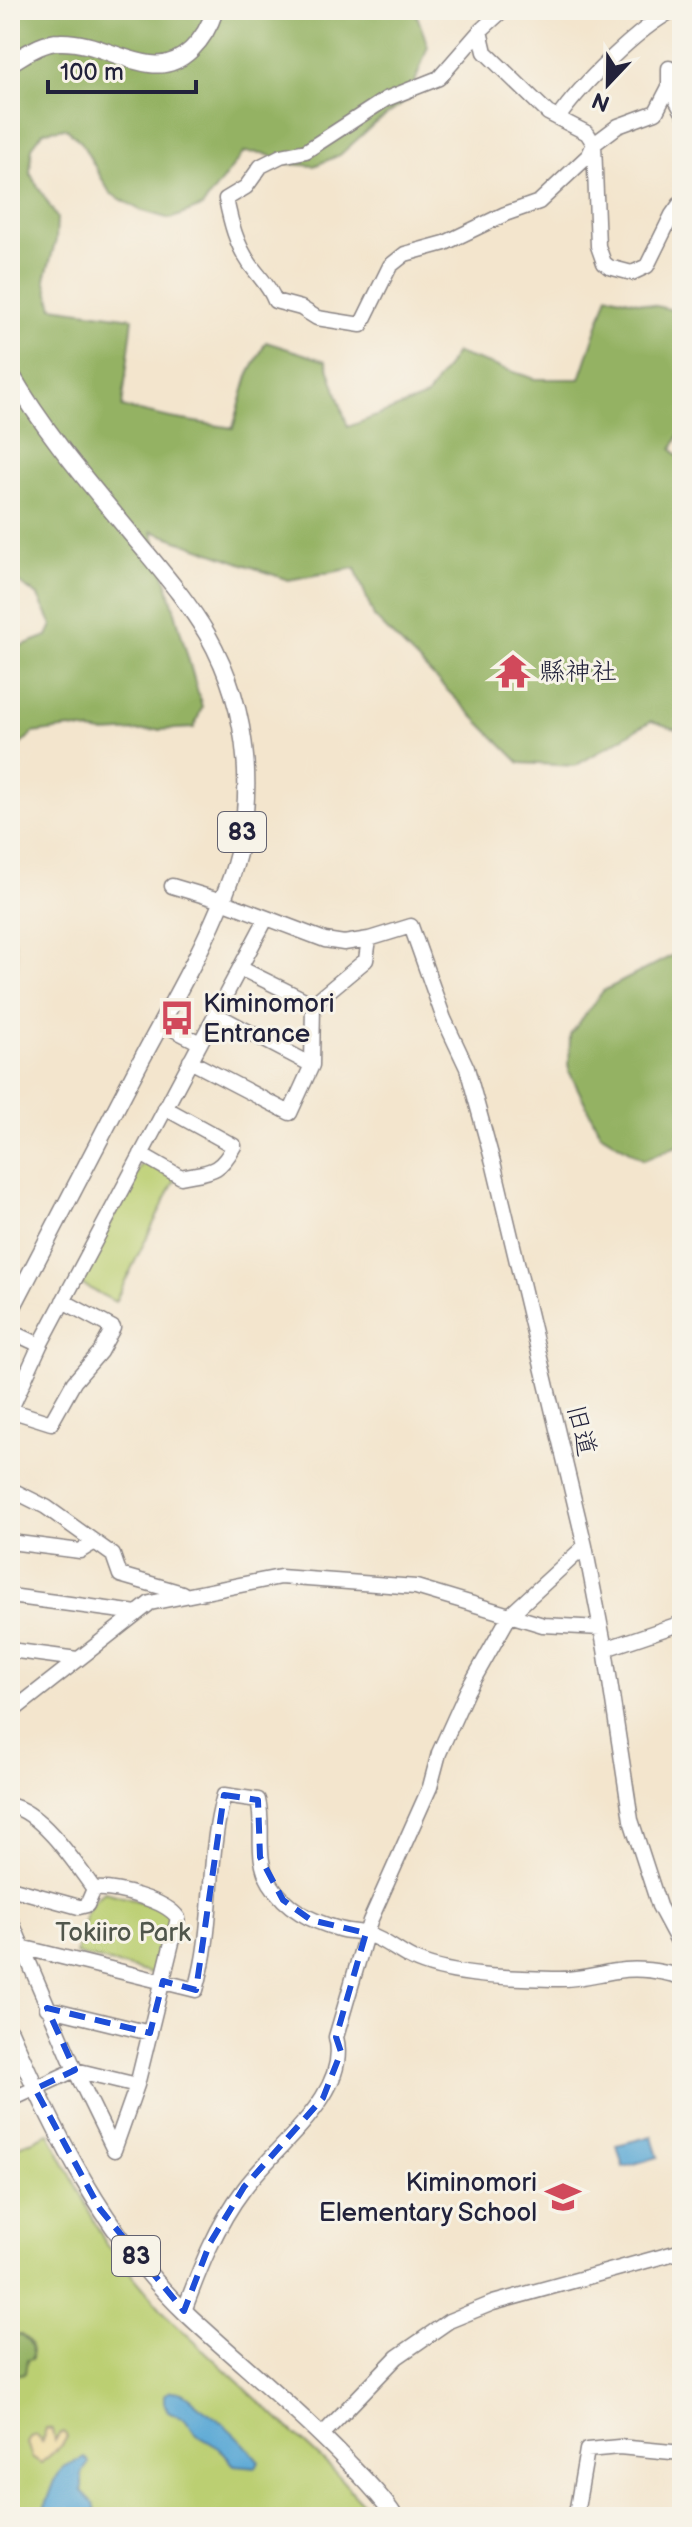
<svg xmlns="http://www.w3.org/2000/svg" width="692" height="2527" font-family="'Balsamiq Sans','Klee One',sans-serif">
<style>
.green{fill:#bbcf72;stroke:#6e7856;stroke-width:2}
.forest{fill:#94b264;stroke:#5b6a50;stroke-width:2}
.sand{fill:#eeda9e;stroke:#887e6c;stroke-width:2}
.water{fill:#5ca9d5;stroke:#3f6688;stroke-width:2}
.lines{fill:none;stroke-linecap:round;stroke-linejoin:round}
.minor-casing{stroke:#8a8484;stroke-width:17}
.major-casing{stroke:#8a8484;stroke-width:19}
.minor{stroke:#fff;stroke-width:14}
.major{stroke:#fff;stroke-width:16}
.marked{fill:none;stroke:#1d4ed8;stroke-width:6;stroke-dasharray:16 10;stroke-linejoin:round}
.labels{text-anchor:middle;stroke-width:6;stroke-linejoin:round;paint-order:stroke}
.shield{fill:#f7f3e8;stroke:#62616f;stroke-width:2}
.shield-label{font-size:24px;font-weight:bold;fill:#22223b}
.poi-label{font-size:26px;fill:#22223b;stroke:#f7f3e8;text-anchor:start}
.street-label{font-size:26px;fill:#22223b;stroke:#f7f3e8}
.park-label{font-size:26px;fill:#50564c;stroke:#f7f3e8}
</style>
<rect width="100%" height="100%" fill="#f7f3e8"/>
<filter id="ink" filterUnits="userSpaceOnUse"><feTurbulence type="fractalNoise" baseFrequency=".0125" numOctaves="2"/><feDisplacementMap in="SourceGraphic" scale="16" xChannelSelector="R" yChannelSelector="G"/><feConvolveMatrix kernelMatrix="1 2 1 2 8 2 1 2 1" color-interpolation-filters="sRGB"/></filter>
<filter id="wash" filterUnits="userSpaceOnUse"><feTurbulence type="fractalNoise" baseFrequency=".006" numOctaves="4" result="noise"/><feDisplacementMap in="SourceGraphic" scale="32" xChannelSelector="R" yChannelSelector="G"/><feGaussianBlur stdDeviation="1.8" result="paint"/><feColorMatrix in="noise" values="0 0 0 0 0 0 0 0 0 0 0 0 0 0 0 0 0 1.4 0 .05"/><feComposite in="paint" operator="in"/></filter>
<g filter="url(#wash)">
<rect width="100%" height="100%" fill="#f3e5cd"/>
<path class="green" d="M146 1163 176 1178 115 1302 79 1283 140 1166Z
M105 1892 163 1908 174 1917 157 1975 76 1954C81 1934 84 1902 105 1892Z
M49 2133 106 2244 168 2317 329 2466 375 2517H10V2150Z"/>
<path class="forest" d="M10 10H415L428 46 409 99 373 125 340 155 314 166 291 164 263 153 244 152 202 207 170 219 140 210 110 193 81 142 66 128 44 131 32 147 30 173 57 218 56 240 45 279 53 307 133 318 122 407 170 418 233 428 248 376 266 342 326 361 348 427 426 397 456 353 535 379H580L608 295 682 312V429L672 449 682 461V731L651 721 575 766 520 763 374 617 355 568 288 580 152 531 202 707 194 728 103 733 70 728 33 733 10 754V650L47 636 52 625 38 596 10 576Z
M10 916 17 961 10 1040Z
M675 954 682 957V1144L644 1160 600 1133 569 1071 570 1035 603 991Z
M19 2334C30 2340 33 2345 32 2359L27 2360 25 2373 11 2375 10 2335Z"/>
<path class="sand" d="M46 2428 52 2429 54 2440 59 2434 64 2432 67 2437 62 2445 41 2463 32 2457 27 2443 30 2437 36 2435 42 2442Z"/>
<path class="water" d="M652 2136 658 2157 623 2167 617 2145Z
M171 2391C186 2391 191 2401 203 2409 225 2423 242 2440 259 2461L256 2467 234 2465 219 2448 197 2435 185 2419 168 2411 164 2403V2395Z
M84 2457 89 2463 82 2472V2491L94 2503 97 2517H36C53 2503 50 2477 66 2466 71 2463 78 2461 84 2457Z"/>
</g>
<g filter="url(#ink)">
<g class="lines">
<g class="minor-casing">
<path id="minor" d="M480 31 485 52 548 113 587 133 594 144 589 155 539 202 505 214 445 243 405 254 390 266 361 325 317 318 301 308 275 301C269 285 259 277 250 264 236 244 231 223 226 199L246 187 261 166 281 156 306 151 386 99 439 78Z
M480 31 503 10
M669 68V87L682 111
M669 87 656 112 618 126 594 144 598 246 604 263 609 267 632 273 647 266 672 215 682 201
M558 118C581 85 638 28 674 10
M172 886 222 901 325 940 344 943 369 939 411 926 444 1019 467 1068 494 1166 585 1546 605 1649 631 1820 659 1906 682 1949
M240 968 313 1004
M215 1014 312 1065
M161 1023 200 1043
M190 1061 290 1113 312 1065 313 1004 366 960 369 939
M141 1154 181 1177C210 1171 219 1174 234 1146L165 1108
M10 1331 40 1345
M10 1410 51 1423 74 1382 100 1352 113 1328 63 1301
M10 1411 40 1345 266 919
M10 1489 46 1507 113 1555 120 1575 182 1593
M10 1542 80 1551 95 1542
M10 1596 137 1613
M605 1649 682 1623
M10 1650 77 1659
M10 1713 150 1603 280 1577 416 1587 543 1625 601 1628
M10 1806C40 1810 76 1864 94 1889L87 1905 79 1907 10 1888
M10 1918 75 2070 114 2150 137 2085 178 1918C166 1900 115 1887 94 1889
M21 1947 196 1990C215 1926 206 1859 224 1795L258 1800C265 1828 254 1857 270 1883 286 1909 311 1921 339 1929 349 1932 360 1931 369 1935 387 1941 400 1954 417 1961 455 1977 515 1978 556 1979 577 1980 596 1974 616 1971 639 1967 660 1971 682 1977
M47 2008 150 2033
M10 2100 75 2070 137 2085
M184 2311C200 2268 216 2226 244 2189 274 2147 351 2094 336 2037L370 1921 430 1787 439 1753 467 1691 510 1615 585 1546
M322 2435 397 2357 449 2321 493 2303 682 2251
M570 2517 576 2514 587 2450 619 2447 682 2453"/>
</g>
<g class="major-casing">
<path id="major" d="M10 63C26 54 42 42 60 42 93 41 119 60 150 64 183 69 206 38 215 10
M10 372C46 435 95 490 141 546 164 574 188 602 207 634 251 711 259 808 226 891 202 953 167 1011 136 1070 94 1150 52 1231 10 1312
M10 2031C54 2132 105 2236 186 2313 238 2362 294 2406 343 2457 361 2476 381 2495 395 2517"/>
</g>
<use href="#minor" class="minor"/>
<use href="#major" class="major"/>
</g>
</g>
<path class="marked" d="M224 1795 258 1800 260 1857 283 1900 311 1920 366 1933 336 2037 341 2052 323 2098 244 2187 210 2243 184 2311 100 2209 35 2089 75 2070 47 2008 150 2033 163 1981 196 1990Z"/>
<defs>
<g id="temple-bare" transform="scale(2.76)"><path d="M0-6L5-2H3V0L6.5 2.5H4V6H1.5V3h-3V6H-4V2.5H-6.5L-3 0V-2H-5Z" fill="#d1495b" stroke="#f7f3e8" stroke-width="2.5" paint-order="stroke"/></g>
<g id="bus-bare" transform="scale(2.76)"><path d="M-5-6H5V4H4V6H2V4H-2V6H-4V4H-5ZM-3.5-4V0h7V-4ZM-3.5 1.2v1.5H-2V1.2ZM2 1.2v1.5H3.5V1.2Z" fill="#d1495b" stroke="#f7f3e8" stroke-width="2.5" paint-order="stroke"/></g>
<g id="school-bare" transform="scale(2.76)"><path d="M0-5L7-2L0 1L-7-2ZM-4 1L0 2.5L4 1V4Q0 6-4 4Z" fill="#d1495b" stroke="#f7f3e8" stroke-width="2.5" paint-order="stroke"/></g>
</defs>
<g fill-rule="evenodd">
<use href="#temple-bare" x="513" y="671"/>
<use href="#bus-bare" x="177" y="1018"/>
<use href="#school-bare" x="563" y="2197"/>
</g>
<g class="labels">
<g class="shield">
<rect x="218" y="812" width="48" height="40" rx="6"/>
<rect x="112" y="2236" width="48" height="40" rx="6"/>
</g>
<g class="shield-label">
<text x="242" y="840">83</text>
<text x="136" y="2264">83</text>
</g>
<g class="poi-label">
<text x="539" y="680">縣神社</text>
<text x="203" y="1012">Kiminomori<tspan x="203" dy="30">Entrance</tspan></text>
<text x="537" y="2191" text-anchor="end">Kiminomori<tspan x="537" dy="30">Elementary School</tspan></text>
</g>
<g class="street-label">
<text transform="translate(582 1430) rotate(76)" y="9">旧道</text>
</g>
<g class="park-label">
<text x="123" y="1941">Tokiiro Park</text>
</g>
</g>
<rect width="692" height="2527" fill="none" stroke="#f7f3e8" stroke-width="40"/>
<g transform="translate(608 84) rotate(202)" stroke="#f7f3e8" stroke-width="6" paint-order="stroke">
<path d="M0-6L14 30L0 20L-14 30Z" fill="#22223b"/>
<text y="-12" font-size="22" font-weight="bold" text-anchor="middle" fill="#22223b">N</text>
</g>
<path d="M48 80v12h148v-12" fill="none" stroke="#22223b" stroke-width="4"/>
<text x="60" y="80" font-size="24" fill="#22223b" stroke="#f7f3e8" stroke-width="6" paint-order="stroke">100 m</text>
</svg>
